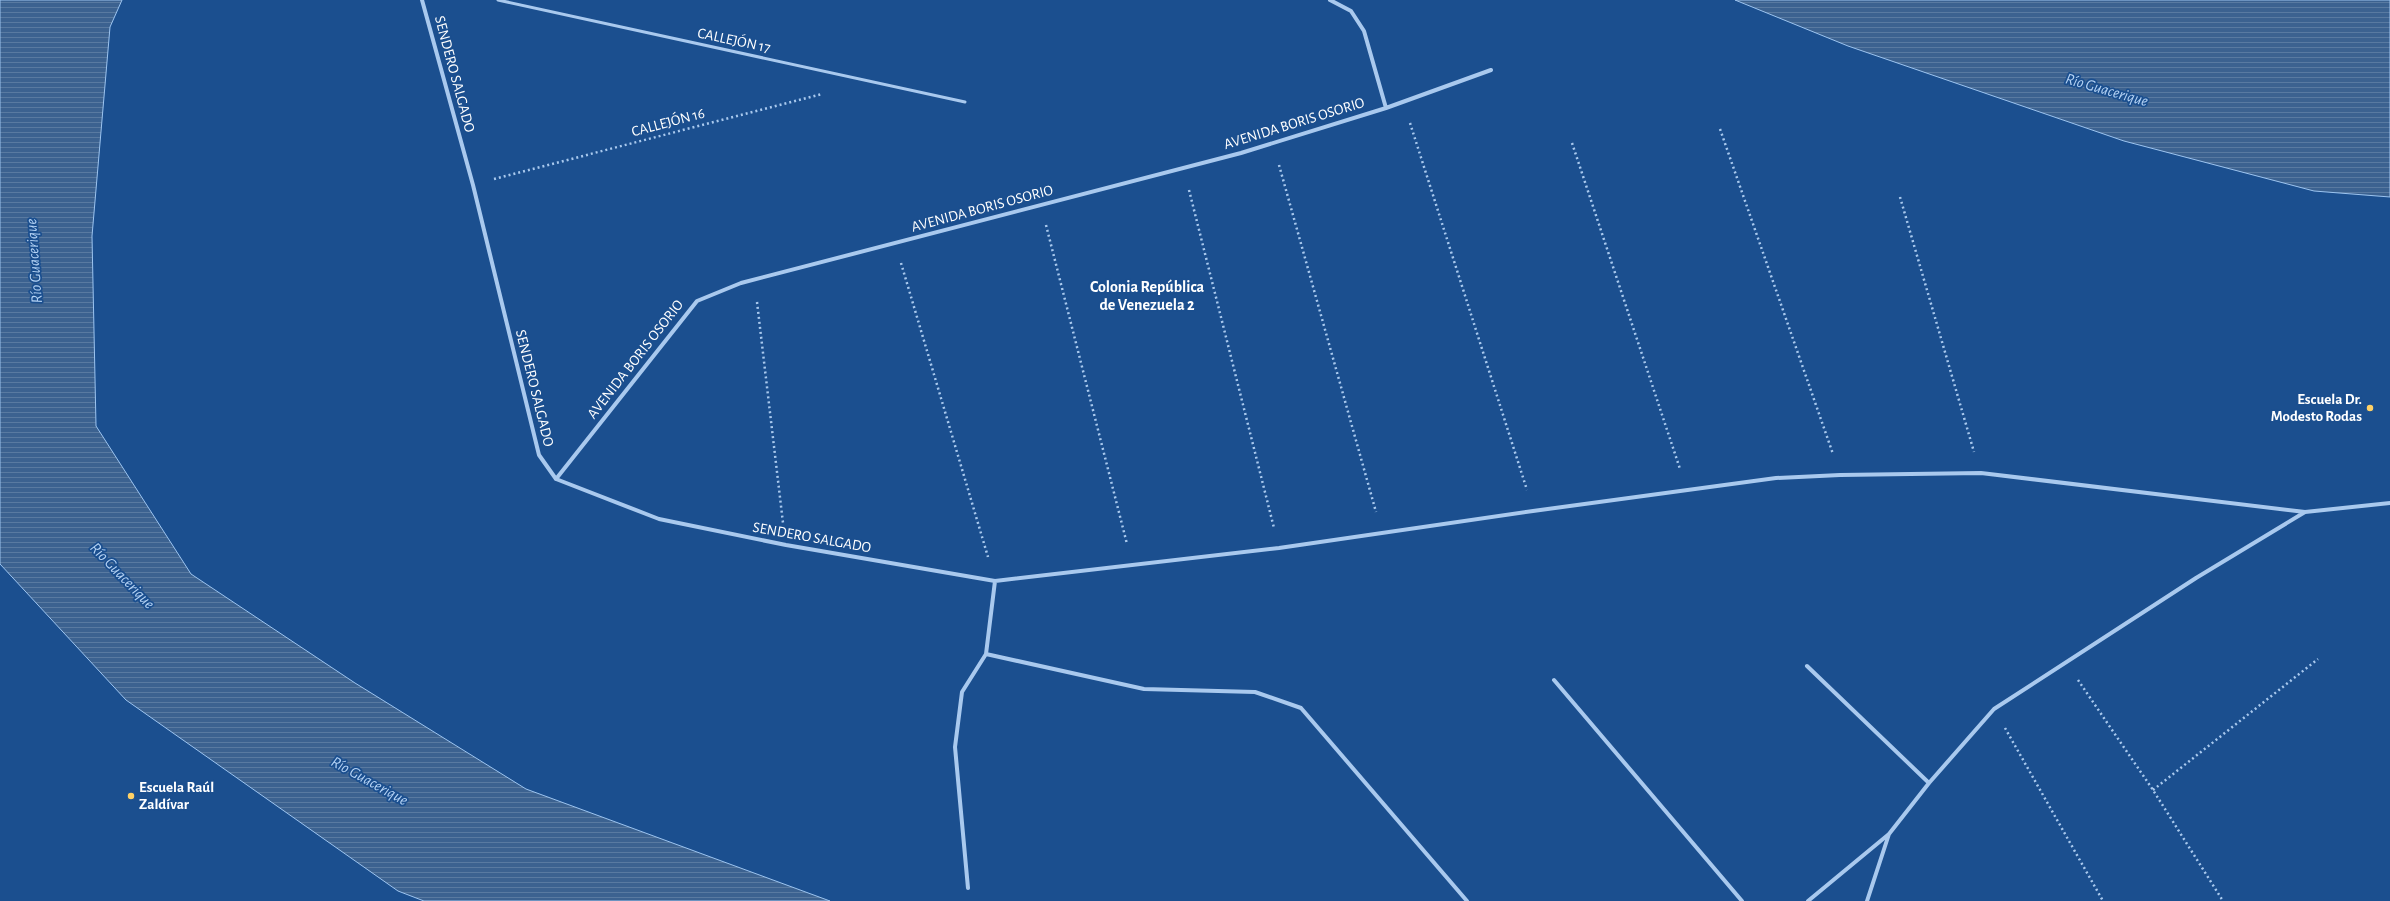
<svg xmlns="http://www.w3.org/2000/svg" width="2390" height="901" font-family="'Alegreya Sans',sans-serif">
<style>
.water{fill:url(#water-rules);stroke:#9cc4f0}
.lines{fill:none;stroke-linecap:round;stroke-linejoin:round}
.path{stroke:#a9c9ee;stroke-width:2.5;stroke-dasharray:2 3;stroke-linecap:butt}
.service{stroke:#a9c9ee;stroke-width:3}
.minor{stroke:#a9c9ee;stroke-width:4}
.poi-dot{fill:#ffd166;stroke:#1b4f8f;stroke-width:1.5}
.labels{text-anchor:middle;stroke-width:3.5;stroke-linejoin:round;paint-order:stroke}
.street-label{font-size:15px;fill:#fff;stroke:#1b4f8f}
.poi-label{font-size:15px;font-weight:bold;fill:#fff;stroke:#1b4f8f;text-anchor:end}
.water-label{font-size:16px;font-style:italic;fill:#b5d3f5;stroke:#1b4f8f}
.neighbourhood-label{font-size:16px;font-weight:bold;fill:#fff;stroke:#1b4f8f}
</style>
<defs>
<pattern id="water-rules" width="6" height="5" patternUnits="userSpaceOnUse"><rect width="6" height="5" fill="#3c6290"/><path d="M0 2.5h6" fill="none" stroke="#597aa1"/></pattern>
</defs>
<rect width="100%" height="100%" fill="#1b4f8f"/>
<path class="water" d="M0 0H122L110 27 92 236 96 426 191 574 355 683 526 789 830 901H424L398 891 126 700 0 564Z
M1735 0H2390V197L2314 191 2124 141 1848 46Z"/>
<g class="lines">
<path class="path" d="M1410 123 1527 490
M1720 129 1833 454
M1572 143 1680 469
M1279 165 1376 512
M494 179 822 94
M1189 190 1274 528
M1900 197 1974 452
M1046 225 1127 544
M901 263 988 557
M757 302 783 523
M2078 680 2153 790 2223 901
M2005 728 2103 901
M2153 790 2318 659"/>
<path class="service" d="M498 0 965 102"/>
<path class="minor" d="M422 0 473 185 539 455 556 479 659 519 786 545 995 581 1279 548 1533 511 1776 478 1840 475 1981 473 2305 512 2390 503
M1330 0 1351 11 1364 31 1386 108
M556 479 697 301 741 283 1241 153 1386 108 1491 70
M986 654 1144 689 1255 692 1301 708 1467 901
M1807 666 1929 783
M1554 680 1742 901
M968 888 955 747 962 692 986 654 995 581
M1808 901 1889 834 1929 783 1994 709 2196 578 2305 512
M1867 901 1889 834"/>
</g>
<g class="poi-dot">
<circle cx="2370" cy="408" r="4"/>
<circle cx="131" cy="796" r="4"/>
</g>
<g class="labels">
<g class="street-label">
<text transform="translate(734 40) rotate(12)" y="5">CALLEJÓN 17</text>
<text transform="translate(455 74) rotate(75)" y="5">SENDERO SALGADO</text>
<text transform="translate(668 122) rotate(-15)" y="5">CALLEJÓN 16</text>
<text transform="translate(1294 123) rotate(-17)" y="5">AVENIDA BORIS OSORIO</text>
<text transform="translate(982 208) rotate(-15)" y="5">AVENIDA BORIS OSORIO</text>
<text transform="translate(635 359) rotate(-52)" y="5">AVENIDA BORIS OSORIO</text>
<text transform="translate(535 388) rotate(76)" y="5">SENDERO SALGADO</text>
<text transform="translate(812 537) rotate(10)" y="5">SENDERO SALGADO</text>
</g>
<g class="poi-label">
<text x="2362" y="404">Escuela Dr.<tspan x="2362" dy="17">Modesto Rodas</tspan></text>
<text x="139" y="792" text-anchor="start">Escuela Raúl<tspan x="139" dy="17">Zaldívar</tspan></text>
</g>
<g class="water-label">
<text transform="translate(2107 89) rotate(16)" y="6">Río Guacerique</text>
<text transform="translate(33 261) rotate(-94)" y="6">Río Guacerique</text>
<text transform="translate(123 575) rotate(46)" y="6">Río Guacerique</text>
<text transform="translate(370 780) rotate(29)" y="6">Río Guacerique</text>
</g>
<g class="neighbourhood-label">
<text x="1147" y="292">Colonia República<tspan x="1147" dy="18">de Venezuela 2</tspan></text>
</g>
</g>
</svg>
